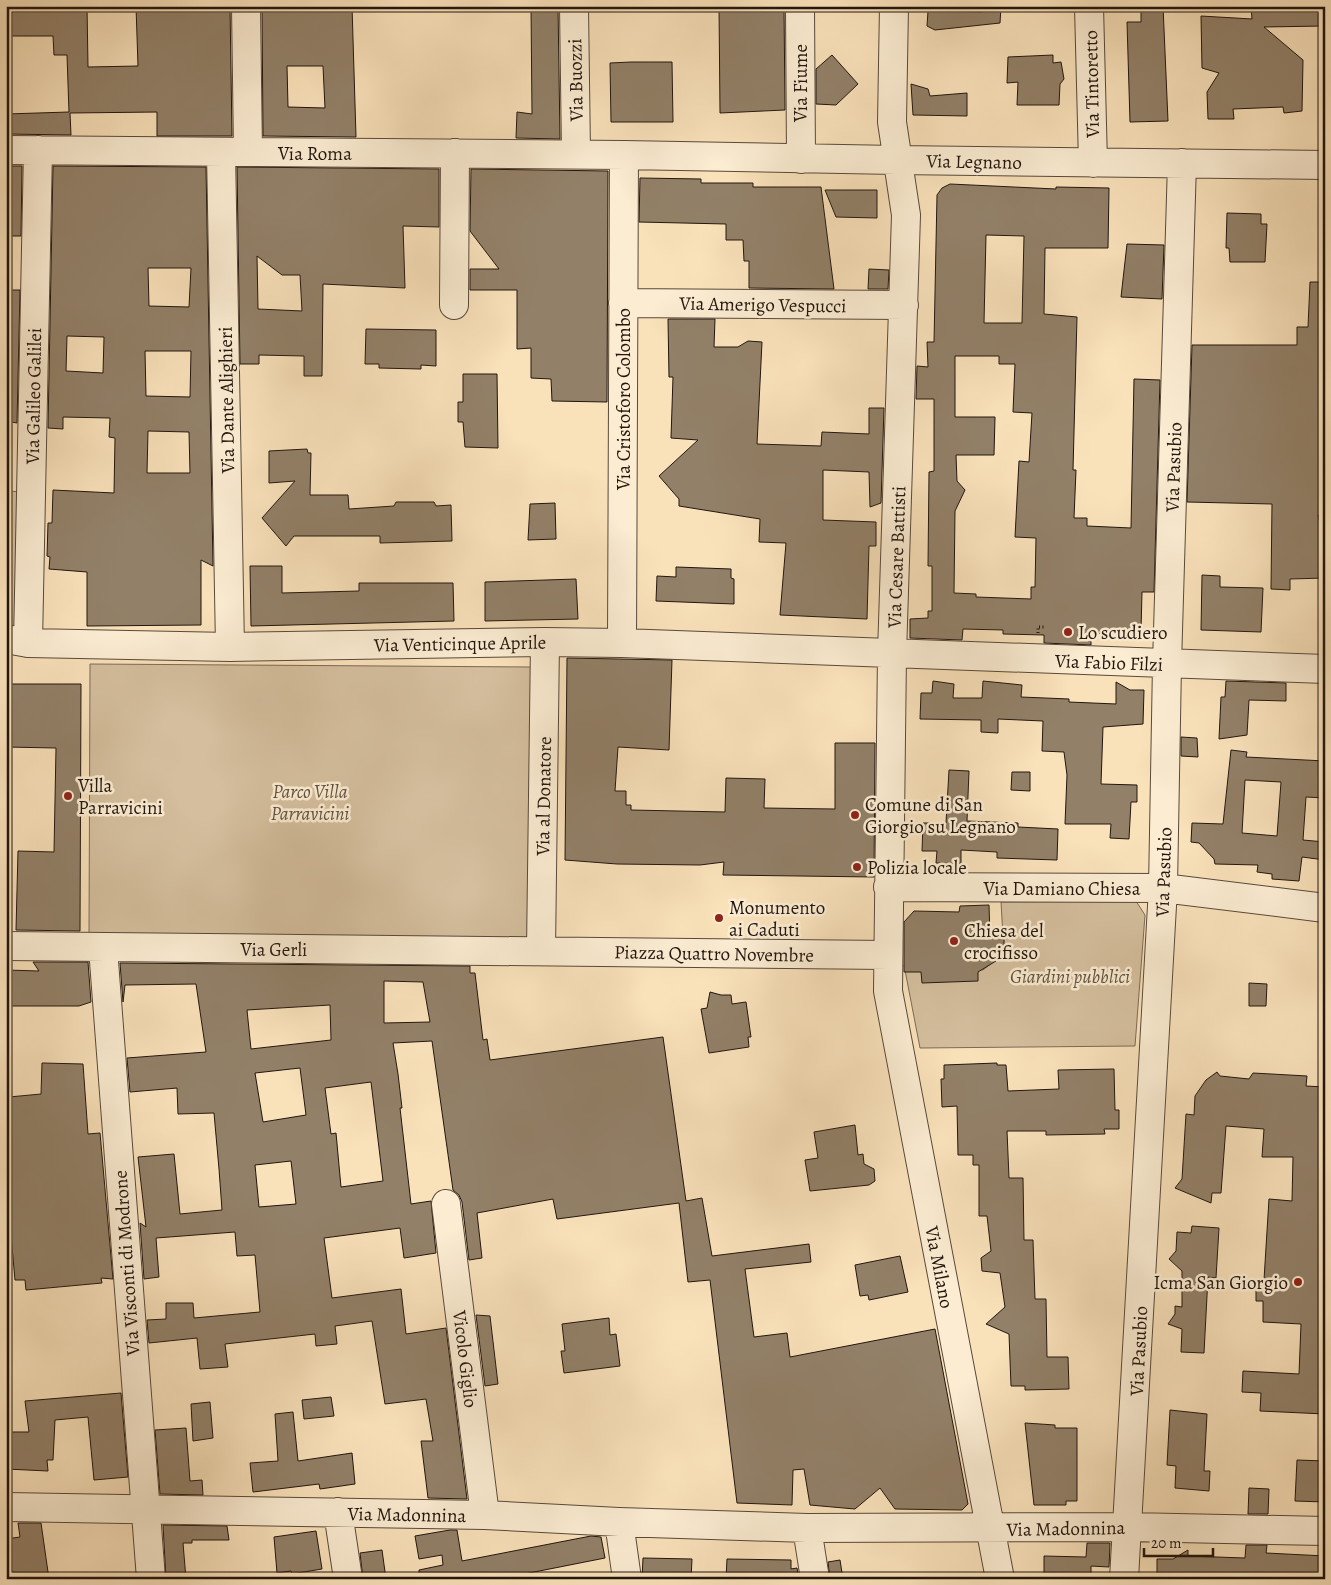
<svg xmlns="http://www.w3.org/2000/svg" width="1331" height="1585" font-family="Alegreya,serif">
<style>
.green{fill:#d4be9d;stroke:#7b6a56}
.building{fill:#928068;stroke:#22160f;fill-rule:evenodd}
.lines{fill:none;stroke-linecap:round;stroke-linejoin:round}
.minor-casing{stroke:#58493a;stroke-width:30}
.path{stroke:#22160f;stroke-width:3;stroke-dasharray:1 2.5;stroke-linecap:butt}
.minor{stroke:#fbecd2;stroke-width:28}
.poi-dot{fill:#8f2418;stroke:#fbecd2;stroke-width:2}
.labels{text-anchor:middle;stroke-width:5;stroke-linejoin:round;paint-order:stroke}
.street-label{font-size:19px;fill:#22160f;stroke:#fbecd2}
.poi-label{font-size:19px;fill:#22160f;stroke:#fbecd2;text-anchor:start}
.park-label{font-size:19px;font-style:italic;fill:#605141;stroke:#fbecd2}
</style>
<rect width="100%" height="100%" fill="#f9e1ba"/>
<filter id="stains"><feTurbulence type="fractalNoise" baseFrequency=".004" numOctaves="4"/><feColorMatrix values="0 0 0 0 .2 0 0 0 0 .09 0 0 0 0 .02 0 0 0 .5 -.17"/></filter>
<radialGradient id="worn" r=".72"><stop offset=".6" stop-color="#630" stop-opacity="0"/><stop offset="1" stop-color="#630" stop-opacity=".3"/></radialGradient>
<path class="green" d="M6 491 24 492 23 637 6 634Z
M90 664 531 667 530 939 89 936Z
M1136 901 1145 915 1135 1046 920 1048 904 965 983 970 1004 953 1001 902Z"/>
<path class="building" d="M6 6H87L88 67 138 66 136 6H230L232 136H157V112L70 113 71 135 6 134V114L69 112 67 55H54L53 36H6Z
M262 6H352L356 137 263 136ZM287 66H323L325 108 288 107Z
M531 6H558L560 139 516 138 517 112 532 114Z
M719 6H784L785 110 720 113Z
M982 6H1001L1000 23 935 30 927 26 928 11 982 12Z
M1141 6H1163L1168 121 1130 122 1127 22H1141Z
M1251 6H1324V26L1264 27 1303 60 1302 111 1284 113 1283 107 1233 109 1234 119H1208L1207 92 1219 73 1202 68 1201 16 1252 19Z
M832 55 858 84 836 105 816 104V69Z
M1053 55V63L1061 62 1064 79 1060 84 1059 105H1017L1018 82 1007 83 1008 57Z
M631 62H672L673 122H611L610 63Z
M911 84 928 89 930 96 967 93V116L913 115Z
M6 166H22L21 236H6Z
M53 166 206 167 213 566 201 560V625L87 626V572L49 569 50 557 47 556 48 523H52L53 490 114 493 115 438 109 437 110 418 63 417V429L48 428ZM148 268H191L189 307 149 306ZM67 336 104 337 103 373 66 371ZM145 351H191L190 397 146 396ZM148 431 189 432 190 473H147Z
M237 167 439 169V227L403 226 405 288 323 284 322 376H304V356L259 355V364H240ZM257 256 282 275H300L302 311 258 309Z
M471 169 608 171 607 402 552 401 551 379 531 378V348L517 349V290H470V269H499L470 231Z
M640 178 701 179V183H753V187H821L834 289 749 288V261H744L743 240H726V224L639 222Z
M950 184 1056 189V187L1109 188 1108 248H1045L1044 314 1077 317 1073 470H1076L1074 518H1087V526L1131 528 1134 379 1160 380 1154 592H1142L1141 631 1109 630V634L1091 633V645L1044 643V635L1003 634V630L963 629 962 640 910 638V619L928 618V611H932V566H928L929 472 934 471V399H916L917 366 928 367 927 342H934L937 195 942 188ZM986 235 1024 236 1022 323H984ZM955 356H999V364H1015L1013 412 1032 413 1029 462 1019 461 1015 537 1036 538 1035 587H1031V599L976 597V594L954 593 955 511 965 490 957 481 956 455H994L995 417H955Z
M825 190H877V218L836 217Z
M1227 213 1261 214V224H1267L1265 262H1230L1229 248H1226Z
M1127 244 1164 245 1162 299 1121 297Z
M869 269 889 270 888 289H868Z
M1310 282H1325V515H1318L1325 547V578L1290 579V590L1271 589 1272 504 1187 502 1192 345H1297V327H1308Z
M6 290H20L17 423 6 421Z
M668 319H715L714 347H738L748 341 762 342 757 444 821 446 822 432 869 434V408H884L881 503 870 507 869 472 823 470V520L876 522V546H869L867 619 780 615 786 543 759 542 760 519 679 506V499L659 476 698 440 671 438 673 377H669Z
M366 329 436 330V366L421 365V369L379 368V364H365Z
M463 374H497L498 448 465 447 463 422H458V402H463Z
M307 449 308 453H311L310 495H348L349 509 394 506 396 502H434L436 506 451 505 452 541 380 543V536H294L286 546 262 518 295 481 269 483V451Z
M555 503 556 539 528 540 530 504Z
M250 566H282V593L359 591V583H453L454 621 251 626Z
M676 567 731 569V578L734 579V604L656 601 657 576 676 577Z
M1202 575 1220 576V587L1263 588 1261 632 1201 630Z
M576 579 578 619 485 621V582Z
M567 658 672 660 669 750 618 747 615 791H626V805H631V810L725 812 726 778 765 779 764 808 835 809V743H875L874 877 723 875 724 862 700 865 617 864 565 860Z
M933 681 954 684 953 698H982L983 681 1022 685 1021 697 1069 699V702L1116 704V682L1130 690H1144L1143 724 1103 727 1101 784 1137 785V802H1131L1129 839 1110 838 1111 824H1065L1067 775 1064 752 1042 751 1043 721 998 719V733L981 732V720L920 719 921 693H932Z
M1226 681 1286 683V701L1249 700 1247 735 1219 739 1221 697H1225Z
M6 684H81L80 931 16 930 18 851 54 852 56 748 6 747Z
M1181 737 1197 738 1198 757 1181 756Z
M1231 750 1247 752 1246 757 1325 761V798L1306 797 1303 840 1325 842V860L1302 857 1299 881 1272 879V874L1257 872 1258 865 1215 864 1214 859 1199 843 1191 842 1192 823 1223 824ZM1245 780 1281 782 1277 836 1242 833Z
M949 770 969 771 967 821 1018 823V827L1058 829 1057 860 997 858V852L961 850V864L936 863 937 851H922L923 823H946Z
M1012 772H1030V791L1011 790Z
M989 905 990 937 1004 935V956L978 972V981L922 983 921 972H904V922L914 911 959 912 960 906Z
M33 962H88L91 1002 79 1006H6V970L39 971Z
M120 963 470 966V973H475L483 1040 487 1039 490 1060 663 1037 686 1201 702 1198 712 1256 809 1244 811 1262 745 1269 754 1337 787 1333 790 1357 935 1329 968 1504 962 1510 895 1509 880 1488 855 1509 810 1505 804 1469 793 1470 792 1505 737 1503 710 1280 688 1282 679 1203 557 1219 553 1199 477 1213 482 1258 469 1260 462 1202 459 1195 453 1190 432 1041 393 1043 398 1074 402 1108H400L411 1204 431 1201 436 1253 404 1258 400 1228 324 1238 332 1298 401 1289 406 1334 446 1328 467 1499 428 1498 421 1441H433L426 1399 385 1404 372 1321 335 1326 337 1344 316 1346 315 1334 225 1344 228 1367 200 1369 197 1338 149 1343 147 1320 166 1319V1303H193L194 1318 260 1312 255 1255 237 1256 235 1232 156 1238 159 1277 144 1279 140 1223 146 1227 138 1157 174 1154 180 1214 222 1210 219 1169 214 1113 178 1114 177 1088 130 1092 127 1058 206 1052 196 984 125 985 123 1002ZM384 981 423 982 430 1022 384 1023ZM330 1005 331 1040 251 1049 247 1010ZM300 1068 306 1115 263 1122 255 1073ZM371 1082 383 1181 341 1187 336 1133 331 1134 325 1088ZM291 1161 296 1204 259 1207 255 1165Z
M1249 983 1267 984 1266 1006H1249Z
M710 992 721 995H731L732 1004 746 1002 751 1037H748L749 1047 709 1053 701 1009 707 1008Z
M42 1063 83 1064 88 1134 100 1133 113 1279 101 1278 102 1283 26 1290 25 1280H15L9 1214H6V1117H11L9 1097 41 1094Z
M997 1063V1065H1006L1008 1091 1059 1089 1058 1070 1114 1069 1115 1110H1119V1129H1104L1105 1134 1046 1135V1131H1007L1009 1178H1023L1024 1240H1033L1035 1299H1046L1047 1357H1068L1069 1389 1025 1390V1386H1011L1009 1334 986 1324 1005 1307 1000 1273 982 1271 981 1258 991 1251 987 1216H979V1165H973V1155H958L957 1106 942 1107 941 1079H944V1065Z
M1217 1072 1220 1076 1249 1079 1253 1073 1307 1076 1306 1086 1325 1087V1414L1260 1411 1261 1393 1242 1392 1243 1371 1299 1374 1301 1324 1263 1322V1301H1256V1280H1264L1269 1199 1292 1201 1293 1157H1262L1264 1129 1226 1126 1221 1193H1212L1211 1203 1175 1188 1182 1179 1186 1114 1194 1115 1195 1096 1206 1080Z
M855 1125 858 1155 863 1154 864 1164 874 1169 875 1181 869 1185 810 1191 805 1160 818 1158 814 1132Z
M1192 1226 1219 1228 1216 1278 1208 1277 1204 1353 1181 1352 1182 1329 1168 1324 1175 1314V1306L1182 1307V1271L1169 1259 1176 1251 1177 1232 1191 1233Z
M900 1256 908 1292 869 1300 868 1295 860 1296 855 1265Z
M476 1315 490 1316 498 1384 485 1386Z
M609 1318 610 1335 616 1334 620 1366 564 1373 561 1351H565L562 1324Z
M121 1393 128 1477 94 1480 88 1417 55 1420 53 1460H47L48 1471 6 1469V1432H29L25 1401Z
M331 1397 334 1416 304 1419 302 1400Z
M210 1402 213 1438 193 1441 191 1404Z
M1170 1410 1207 1414 1204 1471H1210L1209 1491 1175 1488 1176 1466 1167 1465Z
M293 1412 298 1461 352 1453 355 1484 320 1489 319 1484 253 1492 250 1463 278 1461 275 1414Z
M1025 1423 1055 1425V1428H1077V1501H1066V1505H1034Z
M186 1428 190 1481 202 1480 203 1495 160 1494 155 1430Z
M1297 1460 1325 1461V1502L1295 1501Z
M1249 1488 1269 1489 1268 1514H1248Z
M18 1523H41L49 1579H6V1539L20 1537Z
M163 1525 227 1526 229 1540H192V1543H183L186 1579H166Z
M450 1530H457L462 1561 591 1536 601 1537 605 1558 499 1579H419V1570L443 1565 442 1555 419 1559 415 1536Z
M316 1531 322 1569 292 1574 291 1571 277 1573 274 1537Z
M1087 1543H1110L1109 1567 1091 1566V1579H1044V1556L1086 1557Z
M1246 1545H1267L1266 1553 1325 1556V1579H1157V1559H1173L1188 1550V1556L1245 1558Z
M382 1550 386 1579H363L360 1553Z
M643 1558 692 1559 691 1579H642Z
M727 1559 791 1560V1569L797 1568 799 1579H726Z
M840 1560 843 1579H830L828 1562Z"/>
<g class="lines">
<g class="minor-casing">
<path id="minor" d="M246 6 248 152
M574 6 576 154
M800 6 801 159
M894 6 892 122 906 215 892 654 888 991 1000 1579
M1089 6 1093 163
M6 150 624 155 896 160 1325 165
M221 152 230 647
M623 303 904 305
M454 305 455 153
M6 639 28 643 230 647 545 642 622 643 1325 669
M28 643 38 150
M622 643 624 155
M888 887 1163 888 1325 908
M6 946 888 955
M103 948 151 1579
M541 951 545 642
M446 1204 485 1515
M6 1507 485 1515 619 1522 807 1528 1129 1527 1325 1531
M338 1512 348 1579
M619 1522 627 1579
M807 1528 815 1579
M1124 1579 1163 888 1167 664 1182 163"/>
</g>
<path class="path" d="M1038 633V627H1044"/>
<use href="#minor" class="minor"/>
</g>
<g class="poi-dot">
<circle cx="1068" cy="632" r="5"/>
<circle cx="68" cy="796" r="5"/>
<circle cx="855" cy="815" r="5"/>
<circle cx="857" cy="867" r="5"/>
<circle cx="719" cy="918" r="5"/>
<circle cx="954" cy="941" r="5"/>
<circle cx="1298" cy="1282" r="5"/>
</g>
<g class="labels">
<g class="street-label">
<text transform="translate(575 80) rotate(-91)" y="7">Via Buozzi</text>
<text transform="translate(800 83) rotate(-90)" y="7">Via Fiume</text>
<text transform="translate(1091 84) rotate(-91)" y="7">Via Tintoretto</text>
<text x="315" y="160">Via Roma</text>
<text transform="translate(974 161) rotate(1)" y="7">Via Legnano</text>
<text transform="translate(763 304) rotate(1)" y="7">Via Amerigo Vespucci</text>
<text transform="translate(33 396) rotate(-89)" y="7">Via Galileo Galilei</text>
<text transform="translate(623 399) rotate(-90)" y="7">Via Cristoforo Colombo</text>
<text transform="translate(226 400) rotate(-91)" y="7">Via Dante Alighieri</text>
<text transform="translate(1173 467) rotate(-88)" y="7">Via Pasubio</text>
<text transform="translate(896 557) rotate(-88)" y="7">Via Cesare Battisti</text>
<text transform="translate(460 643) rotate(-1)" y="7">Via Venticinque Aprile</text>
<text transform="translate(1109 662) rotate(2)" y="7">Via Fabio Filzi</text>
<text transform="translate(543 796) rotate(-89)" y="7">Via al Donatore</text>
<text transform="translate(1163 872) rotate(-88)" y="7">Via Pasubio</text>
<text x="1062" y="895">Via Damiano Chiesa</text>
<text x="274" y="956">Via Gerli</text>
<text transform="translate(714 953) rotate(1)" y="7">Piazza Quattro Novembre</text>
<text transform="translate(126 1263) rotate(-94)" y="7">Via Visconti di Modrone</text>
<text transform="translate(940 1267) rotate(79)" y="7">Via Milano</text>
<text transform="translate(1138 1351) rotate(-87)" y="7">Via Pasubio</text>
<text transform="translate(466 1359) rotate(83)" y="7">Vicolo Giglio</text>
<text transform="translate(407 1514) rotate(1)" y="7">Via Madonnina</text>
<text transform="translate(1066 1528) rotate(-1)" y="7">Via Madonnina</text>
</g>
<g class="poi-label">
<text x="1078" y="639">Lo scudiero</text>
<text x="78" y="792">Villa<tspan x="78" dy="22">Parravicini</tspan></text>
<text x="865" y="811">Comune di San<tspan x="865" dy="22">Giorgio su Legnano</tspan></text>
<text x="867" y="874">Polizia locale</text>
<text x="729" y="914">Monumento<tspan x="729" dy="22">ai Caduti</tspan></text>
<text x="964" y="937">Chiesa del<tspan x="964" dy="22">crocifisso</tspan></text>
<text x="1288" y="1289" text-anchor="end">Icma San Giorgio</text>
</g>
<g class="park-label">
<text x="310" y="798">Parco Villa<tspan x="310" dy="22">Parravicini</tspan></text>
<text x="1070" y="983">Giardini pubblici</text>
</g>
</g>
<rect width="1331" height="1585" fill="none" stroke="#f9e1ba" stroke-width="25"/>
<rect x="8" y="8" width="1316" height="1570" fill="none" stroke="#22160f" stroke-width="2.5"/>
<rect x="12" y="12" width="1306" height="1560" fill="none" stroke="#22160f"/>
<path d="M1144 1548v8h69v-8" fill="none" stroke="#22160f" stroke-width="2.5"/>
<text x="1151" y="1548" font-size="15" fill="#22160f" stroke="#fbecd2" stroke-width="4" paint-order="stroke">20 m</text>
<rect width="100%" height="100%" filter="url(#stains)"/>
<rect width="100%" height="100%" fill="url(#worn)"/>
</svg>
